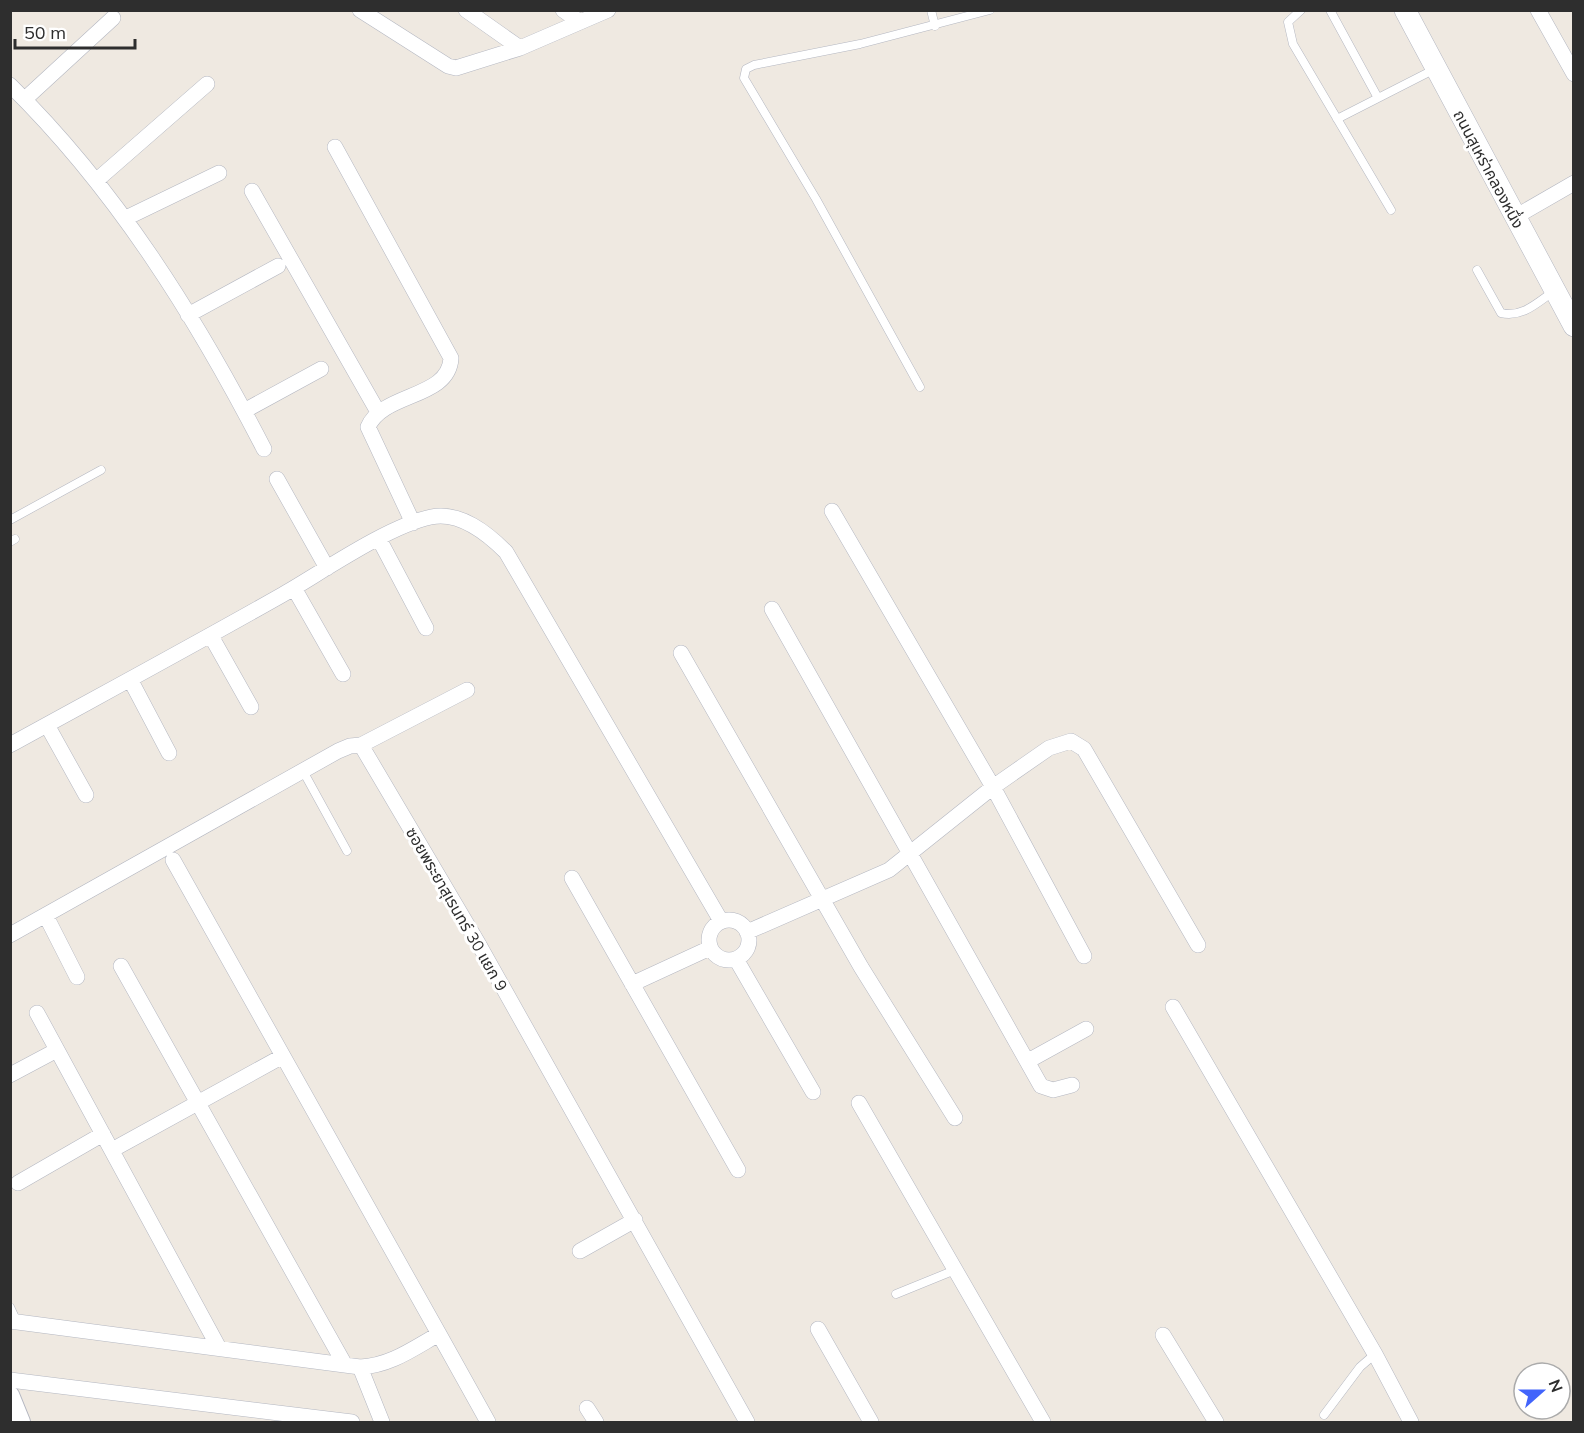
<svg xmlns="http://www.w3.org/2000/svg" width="1584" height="1433" font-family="Mulish,'Noto Sans Thai',sans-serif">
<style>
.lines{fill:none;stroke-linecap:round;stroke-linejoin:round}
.service-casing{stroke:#b4b7c1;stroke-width:9}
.minor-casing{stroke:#b4b7c1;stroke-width:16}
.tertiary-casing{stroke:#b4b7c1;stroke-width:20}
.secondary-casing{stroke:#b4b7c1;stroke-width:22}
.service{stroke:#fff;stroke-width:8}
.minor{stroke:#fff;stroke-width:15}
.tertiary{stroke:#fff;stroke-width:18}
.secondary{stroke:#fff;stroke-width:21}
.labels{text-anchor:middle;stroke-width:6;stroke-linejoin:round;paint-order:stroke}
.street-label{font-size:16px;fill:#2e2e2e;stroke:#fff}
</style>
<rect width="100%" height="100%" fill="#efe9e1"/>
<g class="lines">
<g class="service-casing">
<path id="service" d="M931 10 935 26
M1301 10 1288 22 1293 44 1391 210
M1330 10 1378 98
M1337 119 1435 69
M1477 270 1501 313C1522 318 1537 303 1554 291
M920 387 816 199 744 78 746 69 754 65 860 44 990 10
M10 520 101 470
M10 542 15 539
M303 771 347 851
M896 1294 955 1270
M10 1307 17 1322
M1324 1415 1360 1367 1375 1354"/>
</g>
<g class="minor-casing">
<path id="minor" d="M360 10 448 66 456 68 520 48 608 10
M466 10 520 48
M563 10 580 22
M1538 10 1574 74
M10 85C116 189 196 317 264 449
M25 99 113 18
M335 147 451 358C449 399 383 392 368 427L413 523
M97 180 207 84
M252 191 378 412
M1515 217 1574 183
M126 218 219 173
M188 315 278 266
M244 411 321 369
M277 479 327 568
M832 511 993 787 1084 956
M379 539 426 628
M294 588 343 674
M772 609 1041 1086 1053 1090 1072 1085
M211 636 251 707
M681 653 861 967 955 1118
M131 681 169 753
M47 725 86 795
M10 745C101 695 192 646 282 595 322 572 388 526 431 517 460 511 487 533 506 552L721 921
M361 745 478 943 747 1422
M572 878 738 1170
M46 916 77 977
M709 940a20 20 0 1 1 40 0a20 20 0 1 1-40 0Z
M747 932 889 870 993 787 1049 748 1071 741 1084 749 1198 945
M10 935 338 751 350 746 361 745 467 690
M736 959 813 1092
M121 966 345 1365
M632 984 710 948
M1173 1007 1375 1354 1411 1422
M37 1013 219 1348
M1028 1061 1086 1029
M10 1075 57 1050
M859 1103 1043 1422
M112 1150 283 1056
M18 1183 103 1134
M580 1251 635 1220
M10 1321 360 1367C390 1366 414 1348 439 1334L173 860
M818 1329 871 1422
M439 1334 488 1422
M1163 1335 1216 1422
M360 1367 382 1422
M10 1380 352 1422
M587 1408 596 1422"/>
</g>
<g class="tertiary-casing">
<path id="tertiary" d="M10 1395 21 1422"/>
</g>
<g class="secondary-casing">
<path id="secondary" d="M1405 10 1574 326"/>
</g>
<use href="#service" class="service"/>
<use href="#minor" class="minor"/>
<use href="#tertiary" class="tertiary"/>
<use href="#secondary" class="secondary"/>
</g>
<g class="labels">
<g class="street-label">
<text transform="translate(1489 169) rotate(62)" y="6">ถนนสุเหร่าคลองหนึ่ง</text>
<text transform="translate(457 909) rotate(60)" y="6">ซอยพระยาสุเรนทร์ 30 แยก 9</text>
</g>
</g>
<rect width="1584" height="1433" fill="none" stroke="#2e2e2e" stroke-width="24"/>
<g transform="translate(1542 1391) rotate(69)"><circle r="28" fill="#ffffff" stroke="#ababab" stroke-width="1.5"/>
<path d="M0-4.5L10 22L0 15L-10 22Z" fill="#4264fb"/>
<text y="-9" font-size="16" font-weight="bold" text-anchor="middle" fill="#2e2e2e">N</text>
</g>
<path d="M15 39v9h120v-9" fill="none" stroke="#2e2e2e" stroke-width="3"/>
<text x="24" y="39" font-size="18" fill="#2e2e2e" stroke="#ffffff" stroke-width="4.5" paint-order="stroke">50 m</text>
</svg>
